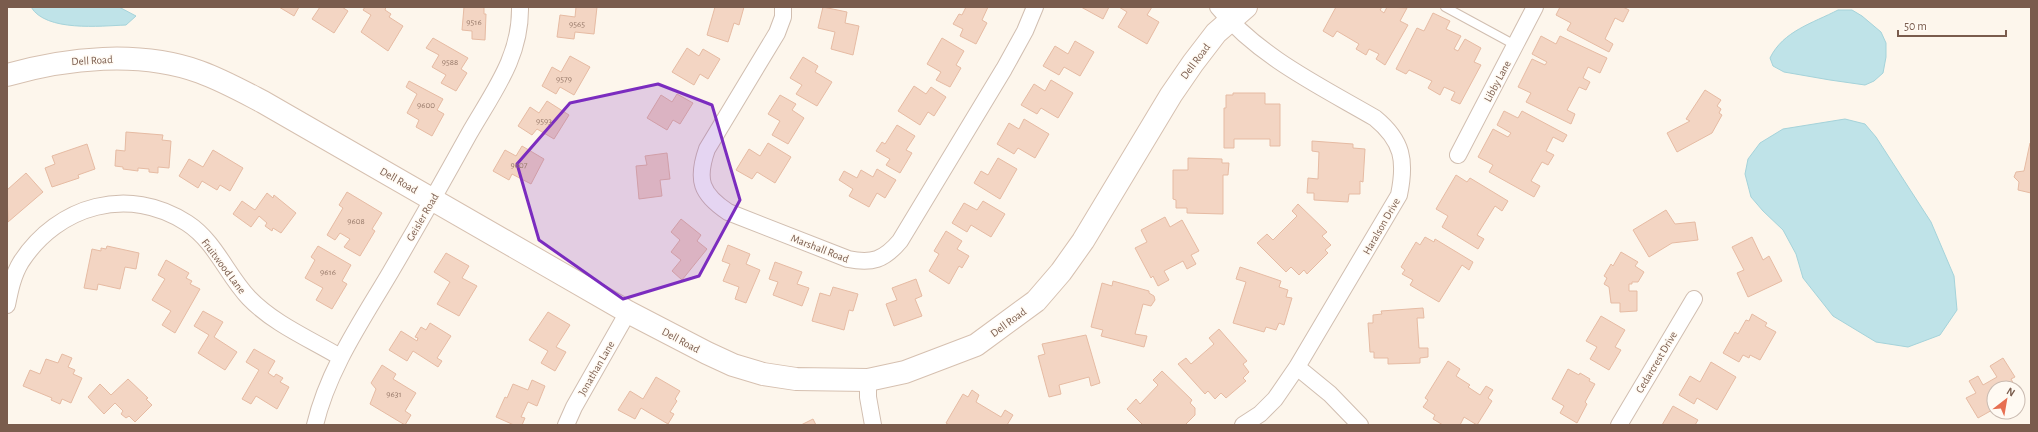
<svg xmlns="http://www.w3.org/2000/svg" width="2038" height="432" font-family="'Alegreya Sans',sans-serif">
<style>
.water{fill:#bfe3e8;stroke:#a5d3da}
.building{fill:#f3d5c3;stroke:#e6bba3}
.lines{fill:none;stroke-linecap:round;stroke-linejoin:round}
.lane-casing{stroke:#d1beb0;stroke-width:10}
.street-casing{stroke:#d1beb0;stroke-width:18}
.secondary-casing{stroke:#d6c0b0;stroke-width:24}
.lane{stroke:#fff;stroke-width:8}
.street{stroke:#fff;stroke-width:16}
.secondary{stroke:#fff;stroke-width:22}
.marked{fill:#7b2cbf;fill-opacity:0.2;stroke:#7b2cbf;stroke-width:3;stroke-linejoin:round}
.labels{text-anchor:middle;stroke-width:3;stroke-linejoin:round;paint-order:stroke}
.number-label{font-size:9px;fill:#987a6a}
.street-label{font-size:11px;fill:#7a5c4d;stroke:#fffaf3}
</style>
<rect width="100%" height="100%" fill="#fdf6ec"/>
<path class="water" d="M31 7H119L136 16 126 25C100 26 46 32 31 7Z
M1838 10H1852L1862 16 1881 32 1886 43V57L1883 73 1874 81 1865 85 1830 80 1784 72 1773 66 1770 58C1783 31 1813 23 1838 10Z
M1845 119 1865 124 1876 137 1931 222 1954 276 1957 310 1940 335 1908 347 1876 342 1833 316 1803 278 1796 254 1783 230 1763 211 1751 197 1745 174 1748 159 1760 143 1783 129Z"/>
<path class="building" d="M279 7H299L294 16Z
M320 7H342L348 11 334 33 312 19Z
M365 7H386L385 10 391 14 389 17 403 26 388 51 361 32 371 15 363 10Z
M464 7H484V14H486L485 40 472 39V31L462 30Z
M576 7H597L594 34 575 32 574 39 557 37 560 15 575 17Z
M715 7H744L739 25 734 23 728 42 707 35Z
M823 7 847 12 845 23 859 26 853 55 831 49 835 32 818 28Z
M966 7H988L982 20 987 23 976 44 960 36 963 29 953 24 959 14 962 15Z
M1081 7H1109L1103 19Z
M1119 7H1152L1147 15 1159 22 1147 44 1118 27 1127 12Z
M1336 7H1382L1380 10 1384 13 1387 7 1407 8 1400 21 1408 25 1385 65 1376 59 1379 54 1369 49 1366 55 1356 49 1359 44 1337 31 1333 37 1323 31Z
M1560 7H1623L1629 10 1623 22 1615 18 1605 39 1613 44 1609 52 1567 30 1571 23 1556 15Z
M1433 13 1450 21 1446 29 1461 36 1454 49 1458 51 1465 39 1481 48 1474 62 1481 65 1460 104 1451 100 1455 92 1444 87 1440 95 1428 88 1432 81 1409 70 1406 74 1396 69 1417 28 1424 31Z
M1541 36 1556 44 1560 36 1607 58 1600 73 1588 67 1583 78 1590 82 1586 90 1579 87 1567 110 1575 114 1571 124 1526 102 1531 93 1518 87 1532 59 1545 65 1547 62 1532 54Z
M433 38 468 58 461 69 467 73 456 91 441 83 446 75 432 67 439 55 426 48Z
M942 38 964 51 956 65 961 68 950 87 936 80 941 72 927 64Z
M1075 41 1094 52 1080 76 1064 67 1059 75 1043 66 1055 46 1068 54Z
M687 48 699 56 703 49 720 59 708 79 700 74 694 85 672 72Z
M570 56 590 67 574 95 560 87 556 94 542 86 552 67 561 72Z
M803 57 818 66 815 72 832 82 817 106 796 94 802 85 790 78Z
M1051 80 1073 93 1058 118 1041 108 1037 114 1021 105 1034 84 1045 91Z
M409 81 443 99 437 110 444 114 432 136 416 127 419 120 407 113 417 94 406 87Z
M914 86 926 94 931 87 946 97 934 116 928 112 920 125 898 111Z
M1705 90 1721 100 1717 106 1721 109 1719 113 1722 115 1712 133 1677 152 1667 133 1690 121 1686 119Z
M1233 93H1265V104H1280V146H1270V139H1234V148H1224V108H1226V95H1233Z
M677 94 693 103 680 124 673 120 667 130 647 118 661 95 672 102Z
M780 95 796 104 792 110 804 118 788 144 772 135 780 121 768 114Z
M547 101 569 115 554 139 537 129 532 135 518 126 530 107 539 113Z
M1504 111 1518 118 1522 111 1567 135 1563 142 1553 137 1546 151 1554 155 1548 165 1542 162 1531 181 1540 186 1534 197 1489 172 1493 165 1478 157 1493 129 1508 137 1511 133 1497 125Z
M1024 119 1049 134 1035 158 1018 148 1014 154 997 144 1009 123 1019 129Z
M897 125 915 136 906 150 912 153 900 173 886 165 890 159 876 151 882 142 885 144Z
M126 132 163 135 162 140 171 141 169 168 158 167V173L149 172V169L138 168V171L123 169V167L115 166 116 150 125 151Z
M1312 141 1353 144V148L1365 149 1363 182 1360 181V194H1349L1348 202 1314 200V193H1307L1308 178 1318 179 1319 152 1312 151Z
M768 143 791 157 775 183 757 172 752 179 736 170 749 149 760 156Z
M2030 143H2031V193L2018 190 2019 182 2014 177 2016 172 2024 171Z
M87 144 95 169 78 175 79 178 52 187 45 168 55 164 52 156Z
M522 146 544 159 531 184 512 174 509 180 493 171 505 150 516 156Z
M213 150 243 168 230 191 220 185 217 190 202 181 198 188 179 176 189 159 203 167Z
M667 153 670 179 660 180 662 196 639 199 636 166 647 165 645 156Z
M998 158 1017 169 1000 199 974 183 981 171 988 175Z
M1188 158 1222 159V163H1229L1228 175H1223V214L1187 213V208H1176V200L1173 199V170H1188Z
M877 169 896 180 885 198 877 193 869 207 849 196 853 189 839 180 844 171 857 178 861 170 873 177Z
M26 173 43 192 8 222 7 190Z
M1456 175 1467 182 1470 178 1508 201 1502 211 1495 206 1477 235 1484 239 1478 249 1442 227 1448 216 1436 209Z
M347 192 382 213 372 229 375 231 360 256 344 247 350 239 340 233 335 240 327 235 343 208 339 205Z
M267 193 273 198 274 195 296 213 281 233 273 228 272 231 265 226 267 223 259 216 251 227 233 214 242 201 255 210Z
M983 201 1005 214 991 237 971 225 967 232 952 223 964 203 977 210Z
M1298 204 1327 232 1322 236 1331 245 1325 250 1328 253 1307 274 1304 270 1299 275 1291 267 1286 272 1257 243 1267 234 1273 240 1297 216 1292 211Z
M1666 210 1675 224 1695 222 1698 240 1672 243 1649 257 1633 230Z
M1165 217 1170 227 1182 220 1199 251 1191 255 1196 264 1187 269 1183 261 1164 271 1169 280 1158 286 1153 276 1151 278 1135 248 1147 242 1141 230Z
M681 219 701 235 697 241 707 249 682 280 672 271 681 260 671 252 680 240 671 232Z
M946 231 962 241 957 249 969 256 962 268 959 266 949 284 929 271 939 254 934 251Z
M1425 237 1434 242 1435 239 1473 262 1469 270 1462 265 1439 302 1410 285 1413 280 1402 274 1405 270 1401 267 1416 242 1420 245Z
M1752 237 1763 260 1769 256 1782 281 1748 297 1737 273 1744 270 1732 247Z
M728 245 750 254 746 264 760 270 746 303 735 299 739 287 723 281 730 264 722 261Z
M107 246 139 253 136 269 125 267 120 289 98 284 97 290 84 288 92 249 101 251V248L106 249Z
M318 246 351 265 342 281 347 284 332 309 316 300 323 288 305 278 315 260 311 257Z
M1621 252 1638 262 1635 266 1644 272 1638 282H1632V284H1629V291H1637V311L1620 312V303H1611L1609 287 1604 284 1607 278 1604 276 1611 264 1613 266Z
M446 253 469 266 462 278 477 286 459 316 437 304 450 282 434 272Z
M166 260 189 273 186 278 192 281 190 284 200 289 175 333 162 325 171 311 152 300 165 279 158 275Z
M775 262 802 272 797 284 809 288 802 306 773 295 778 282 769 279Z
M1240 267 1281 281 1279 287 1288 290 1286 297 1292 298 1284 325 1279 323 1276 330 1266 327 1264 332 1233 323 1246 282 1236 279Z
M916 279 922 296 915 299 922 316 894 326 886 304 897 300 892 288Z
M1113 281 1149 291V293L1154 296 1155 300 1151 306 1143 304 1135 334 1147 336 1144 347 1101 336 1103 330 1091 327 1102 283 1112 286Z
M833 287 858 294 853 311 849 310 844 330 812 321 820 293 830 296Z
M1423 308 1424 318H1417L1419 348H1428V357L1420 358V363L1388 364V358H1374V352H1370L1368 323H1373V315L1382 314 1381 311Z
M203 311 223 322 214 337 237 352 225 370 198 353 209 335 194 326Z
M548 312 570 325 556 347 566 352 555 371 541 363 548 351 529 340Z
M1752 314 1767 323 1765 326 1776 332 1760 360 1750 355 1749 358 1743 355 1739 362 1723 353 1735 332 1738 334 1746 320 1749 321Z
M1601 316 1625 330 1615 347 1621 350 1609 370 1590 359 1597 347 1586 341Z
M430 323 451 336 437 358 442 361 438 367 413 351 407 361 389 350 401 331 417 341 418 338 415 337 421 327 426 330Z
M1219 329 1247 361 1243 364 1249 372 1243 378 1246 381 1226 398 1221 393 1215 399 1208 391 1205 394 1178 364 1186 358 1191 364 1214 344 1209 338Z
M1086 335 1100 383 1091 386 1089 377 1059 385 1061 394 1049 397 1038 356 1045 354 1042 344Z
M254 349 275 361 268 373 274 377 276 374 283 378 280 382 289 387 277 409 256 396 251 404 242 399 259 370 246 362Z
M62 354 72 358 68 367 75 370 73 374 82 378 71 403 62 399 60 404 51 400 52 398 23 386 30 370 40 374 46 359 58 363Z
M2003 358 2015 377 2011 379 2016 388H1994V409L1978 418 1966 398 1976 393 1969 381 1978 376 1983 385 1997 377 1990 366Z
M1448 361 1460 369 1456 376 1470 385 1468 387 1480 395 1486 386 1493 390 1488 398 1492 401 1477 425 1464 417 1460 425H1443L1433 419 1435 415 1423 407 1428 400 1425 398Z
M1711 362 1736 377 1717 410 1697 398 1694 404 1679 395 1690 376 1700 382Z
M382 365 396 374 393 379 416 393 405 411 411 415 405 425 370 404 376 389 371 383Z
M1568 369 1579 375 1580 373 1590 379 1589 381 1595 384 1585 402 1587 404 1577 423 1560 413 1564 406 1552 399Z
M1162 371 1192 400 1190 403 1195 408V415L1185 425H1143L1127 409 1136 399 1140 404 1158 385 1153 380Z
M656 377 680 391 675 399 677 401 670 412 674 414 668 424 641 408 635 419 618 410 630 391 643 399Z
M128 379 148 398 146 399 152 405 135 422 129 416 126 418 121 414 123 411 115 403 104 414 88 397 100 384 111 395Z
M532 380 545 386 537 406 528 402 521 417 525 418 522 425H514L496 417 505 397 507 398 513 384 528 390Z
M972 390 979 395 976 402 1001 417 1005 410 1013 415 1007 425H949L946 423 963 394 968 397Z
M1673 406 1698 420 1695 425H1662Z
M813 419 816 425H801Z"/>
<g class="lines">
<g class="lane-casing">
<path id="lane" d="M1445 7 1515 45"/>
</g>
<g class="street-casing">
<path id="street" d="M783 7V17L777 33 707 149C696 180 701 194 728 212L848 259C872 264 884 260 900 241L1004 69 1025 31 1035 7
M1218 7C1259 57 1320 86 1375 118 1403 141 1406 161 1399 195L1297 367 1275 399 1260 414 1243 425
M1458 155 1535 7
M7 305C10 290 13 275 21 262 58 205 129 185 187 223 215 241 227 275 249 298 274 324 310 339 340 357
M1297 367 1330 394 1360 425
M868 380V397L873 425
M315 425C328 370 361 322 390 273 417 227 443 181 469 134 493 92 521 57 520 7
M566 425 574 407 628 312
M1619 425 1694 299"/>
</g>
<g class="secondary-casing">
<path id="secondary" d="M7 75C67 58 139 50 200 72 222 80 242 91 263 102L628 312 707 353 733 365 763 374 796 379 868 380 905 372 976 345 1036 301 1061 272 1083 241 1171 95 1193 63 1216 33 1246 7"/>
</g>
<use href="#lane" class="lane"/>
<use href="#street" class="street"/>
<use href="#secondary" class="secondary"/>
</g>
<path class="marked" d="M658 84 712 105 740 200 699 276 623 299 539 240 517 164 570 103Z"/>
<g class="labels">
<g class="number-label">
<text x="474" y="25">9516</text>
<text x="577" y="27">9565</text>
<text x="450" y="65">9588</text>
<text x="564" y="82">9579</text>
<text x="426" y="108">9600</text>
<text x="544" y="124">9593</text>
<text x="519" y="168">9607</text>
<text x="356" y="224">9608</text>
<text x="328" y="275">9616</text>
<text x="394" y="397">9631</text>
</g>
<g class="street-label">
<text transform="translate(92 60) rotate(-3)" y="4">Dell Road</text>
<text transform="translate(1195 61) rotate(-53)" y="4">Dell Road</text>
<text transform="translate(1497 81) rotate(-62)" y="4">Libby Lane</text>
<text transform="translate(399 180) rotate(30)" y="4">Dell Road</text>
<text transform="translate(422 217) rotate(-60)" y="4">Geisler Road</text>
<text transform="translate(1381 226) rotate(-60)" y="4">Haralson Drive</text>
<text transform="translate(820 248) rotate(21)" y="4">Marshall Road</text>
<text transform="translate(224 266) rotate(53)" y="4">Fruitwood Lane</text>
<text transform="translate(1008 322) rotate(-36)" y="4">Dell Road</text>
<text transform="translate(681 340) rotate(28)" y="4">Dell Road</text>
<text transform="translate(1656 362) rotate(-59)" y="4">Cedarcrest Drive</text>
<text transform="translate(596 368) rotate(-60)" y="4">Jonathan Lane</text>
</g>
</g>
<rect width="2038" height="432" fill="none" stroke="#7a5c4d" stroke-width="16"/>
<g transform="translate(2006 400) rotate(31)"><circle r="19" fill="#fffaf3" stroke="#cabbb1"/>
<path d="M0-3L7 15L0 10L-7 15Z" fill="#e76f51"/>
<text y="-6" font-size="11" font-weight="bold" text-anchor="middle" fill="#7a5c4d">N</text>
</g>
<path d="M1898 30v6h108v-6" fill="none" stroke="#7a5c4d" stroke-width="2"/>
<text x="1904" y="30" font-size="12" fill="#7a5c4d" stroke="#fffaf3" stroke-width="3" paint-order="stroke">50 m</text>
</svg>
